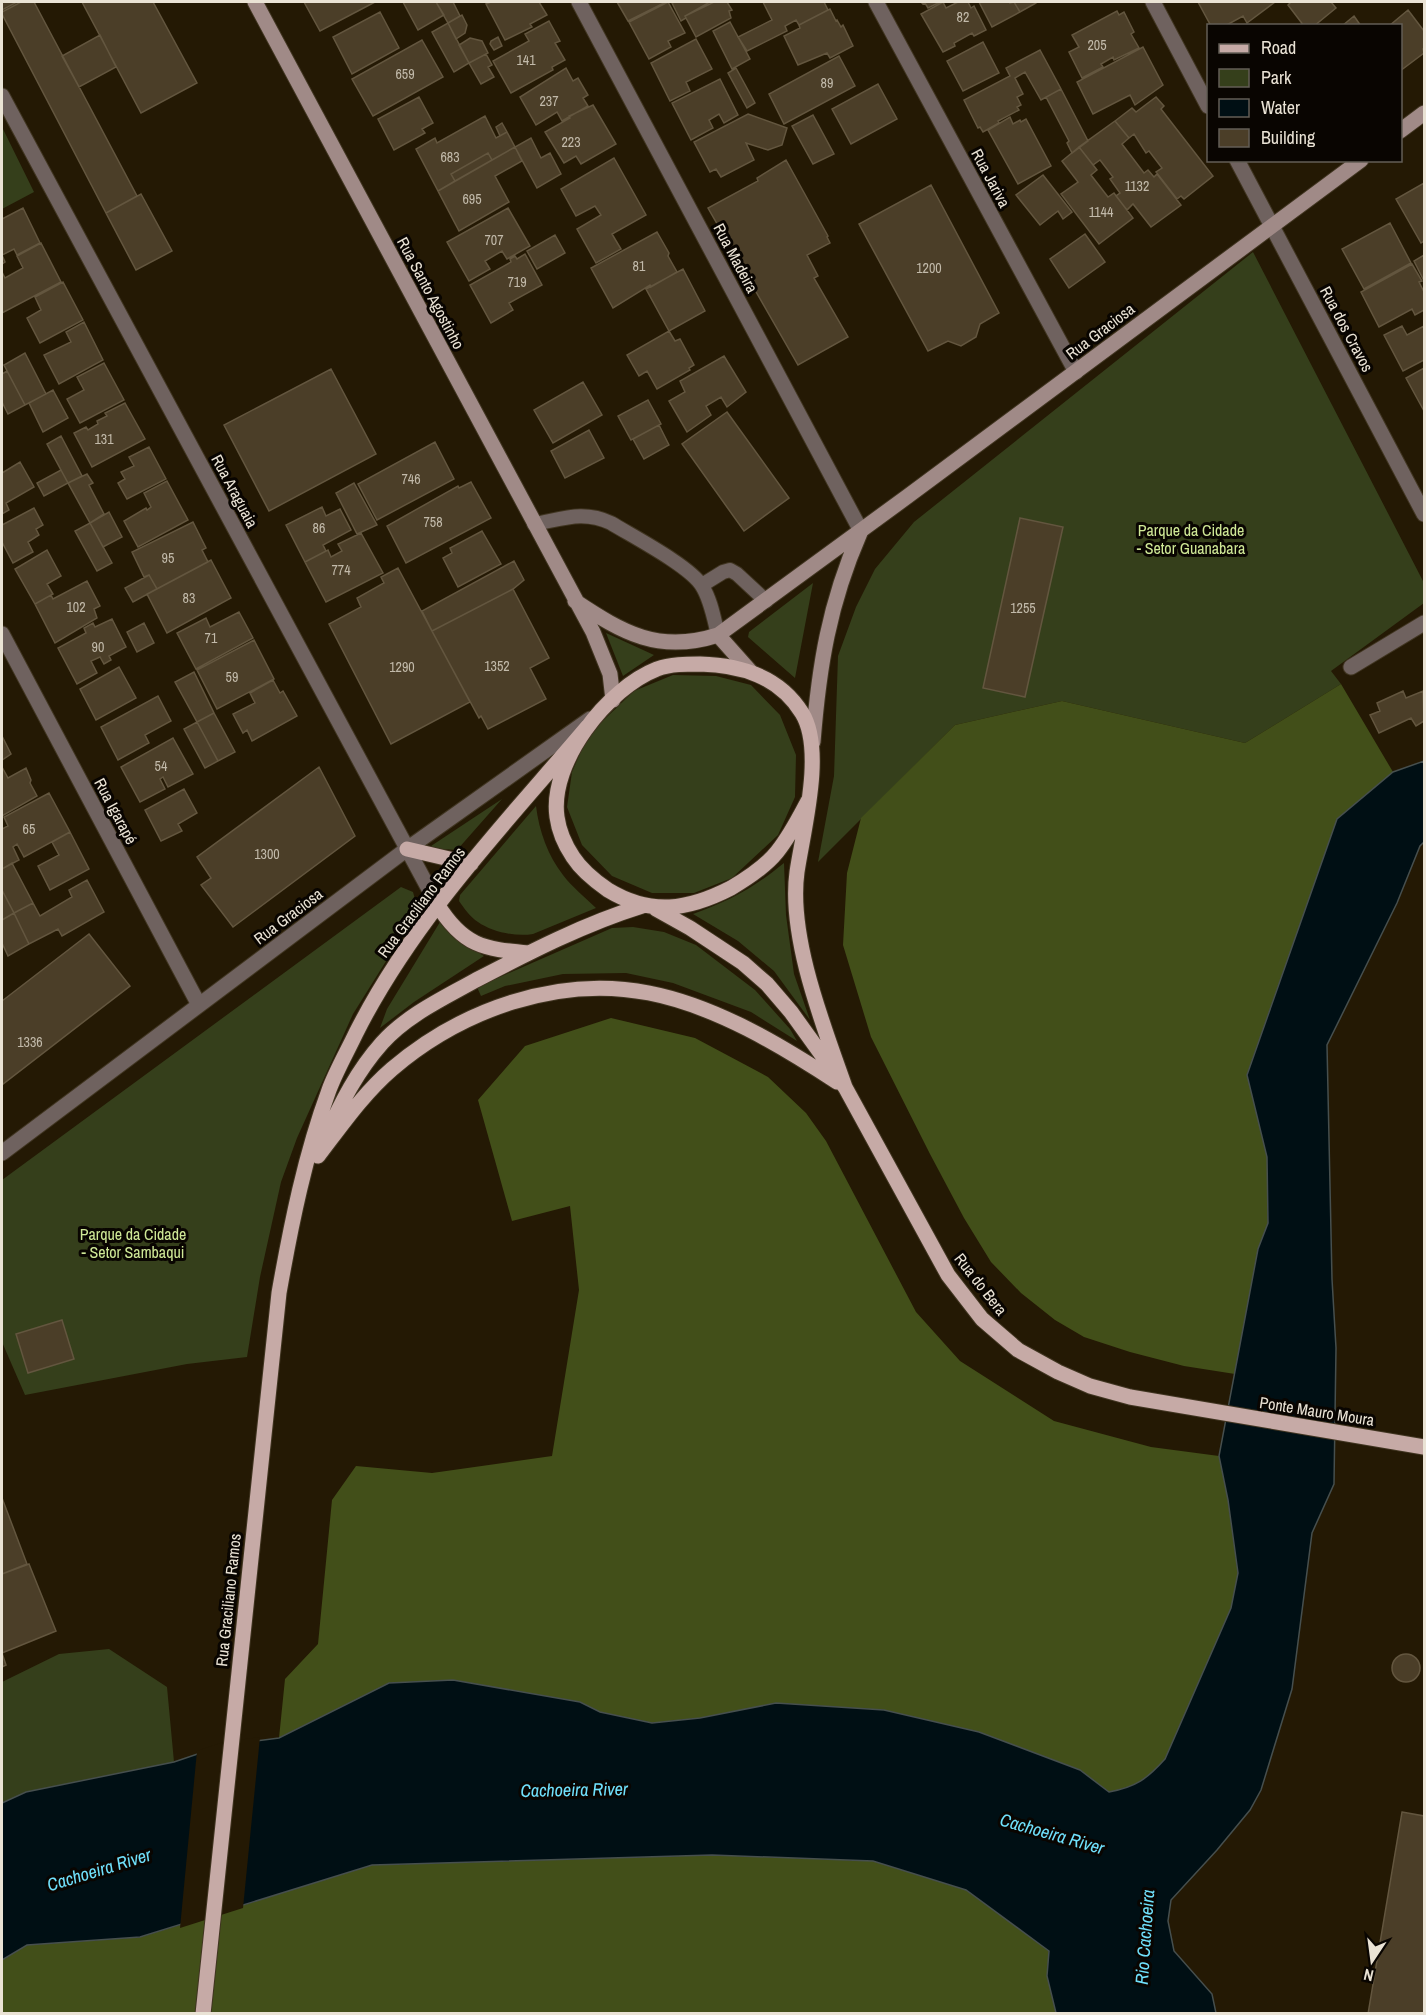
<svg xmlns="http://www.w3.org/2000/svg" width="1426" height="2015" font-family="'Archivo Narrow',sans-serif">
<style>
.green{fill:#353f1b}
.forest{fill:#424f19}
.water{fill:#000f14;stroke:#464f4e;stroke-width:1.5}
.pier{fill:#241904}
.building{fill:#4b3e28;stroke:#63563f;stroke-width:1.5}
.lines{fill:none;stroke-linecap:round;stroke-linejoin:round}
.service-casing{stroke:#403521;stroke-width:16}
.minor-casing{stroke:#403521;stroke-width:17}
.secondary-casing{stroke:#403521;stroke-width:17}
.primary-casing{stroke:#403521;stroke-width:17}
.service{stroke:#6f625f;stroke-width:14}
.minor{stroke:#6f625f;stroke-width:15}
.secondary{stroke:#a08a87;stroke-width:15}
.primary{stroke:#c6aaa6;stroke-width:15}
.labels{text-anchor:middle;stroke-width:6;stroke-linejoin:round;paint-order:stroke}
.number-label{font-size:14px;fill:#c2baaa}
.street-label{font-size:16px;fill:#eae3d5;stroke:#090501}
.park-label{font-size:16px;fill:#cfe896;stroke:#090501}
.water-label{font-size:18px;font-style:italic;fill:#70e1fc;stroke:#090501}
</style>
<rect width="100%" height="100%" fill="#241904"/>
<path class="green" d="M2 127 34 192 2 209Z
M1253 252 1424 583V603L1331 671 1341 684 1245 743 1062 701 955 725 818 862 834 776 838 656 856 607 875 569 914 522Z
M813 583 795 678 748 637 749 632Z
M606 633 654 655 623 676Z
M673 675 716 676 751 685 780 715 796 755 795 797 778 835 732 878 694 893H652L612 876 582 845 567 807 572 772 588 735 634 691Z
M502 799 457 850 428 848Z
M536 806C539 831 548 856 563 875 572 887 585 897 596 908L533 934C516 937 492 932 478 922 470 917 464 908 459 901L460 895Z
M784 863 786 915 794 974 810 1020 774 971 738 941 693 914C731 900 752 889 784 863Z
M401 887 413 892 418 910 353 1014 297 1138 281 1182 260 1277 247 1357 187 1364 25 1395 2 1342V1180Z
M440 922 454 937 484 956 414 1002 380 1028 387 1009Z
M633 927 664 932 696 945 755 990 790 1029 797 1041 751 1012 673 983 626 973 563 974 505 986 481 996 477 987 612 928Z
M109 1649 167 1687 174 1762 26 1792 2 1803V1682L59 1654Z"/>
<path class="forest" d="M1341 684 1393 772 1337 819 1247 1074 1267 1157 1268 1223 1258 1249 1235 1374 1184 1366 1130 1352 1084 1337 1055 1320 1021 1293 991 1262 964 1218 930 1154 871 1037 843 945 847 873 861 818 955 725 1062 701 1245 743Z
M611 1018 695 1038 768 1077 806 1113 826 1141 916 1312 960 1361 1054 1421 1151 1447 1219 1456 1228 1500 1238 1573 1231 1608 1165 1759C1147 1779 1136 1787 1109 1792L1080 1770 700 1718 652 1723 600 1712 580 1702 279 1738 285 1679 318 1644 332 1500 356 1466 432 1473 552 1456 579 1290 570 1206 512 1221 478 1100 525 1046Z
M712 1855 873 1861 966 1889 1049 1951 1047 1976 1056 2013H2V1960L27 1945 141 1937 372 1865Z"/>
<path class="water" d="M1424 761V842L1420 846 1397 903 1327 1045 1332 1279 1336 1348 1334 1484 1312 1533 1292 1689 1261 1790 1250 1810 1217 1850 1171 1900 1168 1921 1174 1951 1212 1994 1216 2013H1056L1047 1976 1049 1951 966 1890 873 1861 712 1855 372 1865 140 1937 27 1945 2 1960V1803L26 1792 174 1762 224 1745 279 1738 389 1683 453 1680 580 1702 600 1712 652 1723 700 1718 776 1703 884 1710 979 1732 1080 1770 1109 1792C1136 1787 1147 1779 1165 1759L1231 1608 1238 1573 1228 1500 1219 1456 1258 1249 1268 1223 1267 1157 1247 1075 1337 819 1393 772Z"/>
<path class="pier" d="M260 1737 243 1908 180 1928 197 1751 223 1742Z"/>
<path class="building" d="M2 2H17L2 10Z
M21 2H34L137 196 106 213 2 14V12Z
M82 2H153L197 83 141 113Z
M304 2H375L320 31Z
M403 2H436L444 15 418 30Z
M436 2H453L460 16 448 23Z
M491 2H539L547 15 530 24 532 27 505 40 486 4Z
M617 2H666L628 21Z
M668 2 685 33 668 41 671 47 649 59 629 22Z
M675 2H710L685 16 686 18 681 21 672 3Z
M714 2H727L732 10 729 11 731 18 696 37 685 16Z
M763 2H824L828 10 799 25 796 20 785 26 787 31 747 51 738 37 772 20Z
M921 2H940L928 8 925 3 923 4Z
M943 2 946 8 958 2H968L971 8 974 6 986 30 974 36 972 33 954 43 955 46 943 52 921 14Z
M979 2H1010V3L1014 2 1020 12 992 27Z
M1014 2H1036V3L1020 12Z
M1198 2H1275L1247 23 1243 16 1225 26H1211Z
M1291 2H1331L1336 8 1314 26H1304L1288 5Z
M830 9 836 21 837 20 841 27 843 25 853 46 830 58 827 53 798 65 784 36 800 28 799 25Z
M1408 10 1424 31V48L1423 49 1424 53 1400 71V26H1389Z
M1117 11 1119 15 1124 12 1134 32 1131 34 1139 48 1114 60 1113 57 1101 64 1103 67 1082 78 1069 52 1079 47 1072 35Z
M380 12 399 48 352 74 333 37Z
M462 15 467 25 465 33 456 39 448 23Z
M1354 16 1361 26H1342Z
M549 21 560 41 555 43 565 60 552 67 553 70 511 93 493 61 529 41 525 34Z
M730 22 750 59 732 69 713 31Z
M448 23 469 63 454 72 432 32Z
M100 35 116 67 79 87 62 56Z
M498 37 502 46 494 50 490 44 491 41Z
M470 38 482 41 488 53 469 63 459 45Z
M696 39 712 69 686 82 690 91 670 101 651 63Z
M422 40 443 77 373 116 352 79Z
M983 42 999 73 963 91 947 61Z
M1143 47 1163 85 1135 105 1130 95 1093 114 1077 82Z
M1040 50 1061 89 1041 100 1025 72 1015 78 1023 94 1017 97 1021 105 1017 107 1019 110 998 121 999 123 983 132 980 127 978 128 964 100 1010 76 1006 68Z
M486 54 492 65 488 67 494 77 481 84 469 63Z
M839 56 855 86 784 124 769 94Z
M566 68 573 81 578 78 588 95 583 98 588 106 562 121 557 112 536 125 520 97Z
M736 68 755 103 747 108 728 73Z
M720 79 738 115 724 123 719 114 709 120 713 128 691 140 672 103Z
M878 84 897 119 851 144 832 109Z
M1061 89 1088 141 1072 153 1067 143 1069 141 1046 97Z
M419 97 433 123 422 129 425 133 394 150 378 119Z
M1156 97 1164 106 1161 109 1213 176 1184 199 1181 196 1177 199 1156 172 1162 168 1149 151 1146 153 1134 134 1129 138 1115 121 1132 108 1136 112Z
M593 105 616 144 581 164 576 156 564 163 545 132 570 118 569 116Z
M748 114 787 128 782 145 768 150 746 143 754 160 721 177 716 169 710 172 694 142Z
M813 115 834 154 813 164 792 126Z
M485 116 496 138 507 132 515 147 492 160 488 153 451 174 455 181 438 191 416 149 435 138 437 143Z
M1010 117 1013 124 1020 120 1021 122 1026 119 1051 166 1018 184 988 130Z
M1115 121 1129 138 1122 144 1144 173 1148 170 1154 177 1157 174 1181 205 1151 227 1133 204 1127 210 1116 196 1120 193 1110 179 1113 177 1100 160 1093 165 1079 147Z
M502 123 507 132 500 136 496 127Z
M531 138 541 158 550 153 561 174 537 188 515 147Z
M515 147 522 161 495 176 509 202 459 231 438 191Z
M1079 147 1097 170 1091 175 1108 197 1114 193 1133 218 1099 244 1061 194 1078 182 1062 161Z
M488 153 492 160 455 181 451 174Z
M614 158 646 215 612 234 621 249 596 263 577 229 601 215 595 206 576 216 561 189Z
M786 160 828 236 827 237 830 243 807 255 818 276 814 278 848 337 798 365 708 208 758 181 757 178Z
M1043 175 1072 212 1063 219 1058 211 1040 225 1016 195Z
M1424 183V241L1421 243 1396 199Z
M931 185 999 313 980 324 976 337 961 346 948 341 928 351 859 224Z
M141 194 172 251 136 270 106 213Z
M23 208 40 243 17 255 14 249 2 255 5 262 2 264V219Z
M508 208 530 246 507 259 502 251 485 261 490 269 469 281 447 242Z
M1390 223 1411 263 1364 289 1342 249Z
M657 232 669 253 668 256 677 272 651 287 650 285 613 308 591 268Z
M1085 234 1105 262 1069 288 1050 259Z
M555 235 565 253 537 269 527 251Z
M41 243 61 282 2 313V272L5 278 23 268 17 256Z
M525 254 542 285 509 303 513 310 491 323 470 285 511 262 510 259 515 256 517 259Z
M1424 255V281L1414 261Z
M1412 264 1422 281 1419 282 1424 292V310L1415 315 1412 309 1379 327 1361 292Z
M683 269 705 311 669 331 646 289Z
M63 282 83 320 40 343 27 318 41 310 35 297Z
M84 322 103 360 59 384 44 355 71 342 66 332Z
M1402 326 1407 335 1424 326V360L1403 371 1384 335Z
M669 331 675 341 680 339 694 365 689 368 690 370 657 389 647 371 639 376 627 355Z
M25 353 46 394 25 405 4 365Z
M724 356 746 392 727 407 721 397 706 406 711 415 687 432 669 401 685 392 680 381Z
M104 363 124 400 80 423 67 399 84 390 77 377Z
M1424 368V411L1406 378Z
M331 369 376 454 269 511 224 425Z
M7 371 25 405 8 414 2 402V374Z
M583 382 602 415 553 443 534 410Z
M53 390 68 418 43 432 29 403Z
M648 400 661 424 631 440 618 416Z
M125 403 145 439 92 467 74 433 86 427 88 430 98 424 97 421 107 416 105 413Z
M727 412 789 498 744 531 682 444Z
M659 425 669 445 644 459 633 439Z
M589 430 604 458 565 478 551 451Z
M61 436 82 476 68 483 47 444Z
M435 442 454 479 377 520 358 484Z
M149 447 166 479 127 499 118 483 125 479 121 472 134 466 129 457Z
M20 462 34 487 6 503 9 510 2 514V473Z
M61 470 68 483 44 496 37 483Z
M87 474 93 483 89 485 104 514 90 523 68 483Z
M167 481 188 520 138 547 124 521 146 508 147 510 151 507 144 493Z
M471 482 491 518 406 563 387 526 458 486 459 488Z
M354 483 377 525 357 534 336 493Z
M322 507 326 516 340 509 351 530 323 545 326 551 305 562 286 525Z
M34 508 43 525 36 529 39 535 28 542 33 552 13 563 2 542V525Z
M109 512 122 537 103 547 90 523Z
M1020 518 1063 527 1025 697 983 688Z
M193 522 206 548 202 550 208 562 157 589 149 575 144 577 132 552Z
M90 523 112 563 97 571 75 531Z
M482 531 501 564 458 587 443 558 452 553 450 548Z
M361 533 383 573 326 602 305 562 328 550 331 557 342 551 338 544Z
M47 550 61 576 47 584 53 594 35 604 15 569Z
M211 560 231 598 167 633 147 594Z
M514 561 524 580 513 589 432 631 422 611Z
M398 568 470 702 391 744 329 624 361 607 357 598 384 583 381 577Z
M149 575 157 589 133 602 125 588Z
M87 581 100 606 94 609 97 618 55 643 35 604 51 595 53 599Z
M513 589 549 658 530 668 546 699 488 729 481 716 479 718 432 631Z
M239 612 253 638 196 669 177 633 206 618 210 627Z
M112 619 126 647 109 656 111 660 104 664 100 657 91 661 97 673 77 684 58 648 86 633 84 628 93 623 95 627Z
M144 623 154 643 137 652 127 632Z
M254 640 274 679 217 709 197 670Z
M119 667 136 698 96 720 80 689Z
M194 672 214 713 197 722 175 682Z
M273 680 280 693 283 691 297 716 252 741 247 730 243 733 233 714 255 703 250 693Z
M1403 691 1406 698 1423 691 1424 721 1416 726 1411 718 1379 733 1370 715 1380 711 1377 703Z
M158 696 171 721 145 735 149 743 118 760 101 727Z
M214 713 235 752 218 761 197 722Z
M197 722 218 761 205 768 184 729Z
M2 736 11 754 2 760Z
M173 738 193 774 168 787 163 777 160 779 165 789 140 802 121 767Z
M2 767 8 778 26 768 31 780 30 783 37 796 2 816Z
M319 767 355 836 233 927 201 885 211 878 197 857Z
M184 789 197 813 178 824 182 831 161 841 145 810Z
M49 793 70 832 24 857 17 844 13 847 19 860 2 869V829L8 826 4 817Z
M70 832 89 869 50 890 38 866 59 855 52 842Z
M12 863 33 903 14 913 2 890V869Z
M87 880 104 912 62 936 58 929 29 944 14 913 33 903 40 916 72 897 69 890Z
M2 890 14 913 2 920Z
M14 913 29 944 8 956 2 943V920Z
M89 934 130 986 3 1084 2 1082V1001Z
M62 1320 74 1359 28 1373 16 1334Z
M2 1498 27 1564 2 1574Z
M29 1564 56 1631 2 1653 6 1665 2 1667V1574Z
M1392 1668a14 14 0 1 1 28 0a14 14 0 1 1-28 0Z
M1402 1812 1424 1816V2014H1368Z"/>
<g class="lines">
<g class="service-casing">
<path id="service" d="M534 524C563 519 583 510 611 523 632 536 690 566 702 586 711 600 714 619 718 635
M702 585 723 572 730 570 737 574 766 601"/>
</g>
<g class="minor-casing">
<path id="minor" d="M579 2 861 531
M876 2 1076 372
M1153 2 1208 106
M2 96 437 904
M1237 160 1424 514
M2 634 199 1005
M1351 667 1424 623
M2 1153 407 849 590 719"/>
</g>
<g class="secondary-casing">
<path id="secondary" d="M255 2 593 632 610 674 613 700
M1400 131 1424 113
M575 601C623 633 659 654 718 635L908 496 1361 160
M718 635 750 671
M813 742C819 666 829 604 860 533"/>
</g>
<g class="primary-casing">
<path id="primary" d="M808 801C799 818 790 836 777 852 765 867 748 878 731 888 688 910 651 916 608 890 595 881 582 871 573 857 565 845 559 832 557 817 549 762 608 688 657 669 671 664 686 664 700 664 741 665 779 676 802 713 825 750 803 831 797 872 788 937 824 1027 845 1087
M407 849 471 864
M437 904C463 946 483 949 529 953
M656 909 690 928 743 963 767 984 791 1012 845 1087 948 1275 982 1319 1018 1350 1058 1372 1090 1386 1130 1397 1424 1447
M326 1136C341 1103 357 1071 382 1043 407 1015 444 998 476 980 530 952 584 924 642 906
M318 1156C341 1126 363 1094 392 1069 461 1010 558 975 649 993 716 1006 782 1046 837 1082
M203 2014 279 1293C291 1225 305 1155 329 1090 336 1071 347 1052 356 1033 414 918 505 824 588 726"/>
</g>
<use href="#service" class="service"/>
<use href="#minor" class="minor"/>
<use href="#secondary" class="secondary"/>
<use href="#primary" class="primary"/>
</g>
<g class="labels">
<g class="number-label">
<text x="963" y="22">82</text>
<text x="1097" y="50">205</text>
<text x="526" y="65">141</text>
<text x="405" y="79">659</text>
<text x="827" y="88">89</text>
<text x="549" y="106">237</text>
<text x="571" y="147">223</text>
<text x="450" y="162">683</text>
<text x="1137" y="191">1132</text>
<text x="472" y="204">695</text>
<text x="1101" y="217">1144</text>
<text x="494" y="245">707</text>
<text x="639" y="271">81</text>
<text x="929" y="273">1200</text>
<text x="517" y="287">719</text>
<text x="104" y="444">131</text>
<text x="411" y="484">746</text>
<text x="433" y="527">758</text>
<text x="319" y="533">86</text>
<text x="168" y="563">95</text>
<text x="341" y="575">774</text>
<text x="189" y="603">83</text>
<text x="76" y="612">102</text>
<text x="1023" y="613">1255</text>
<text x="211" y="643">71</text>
<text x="98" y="652">90</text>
<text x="497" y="671">1352</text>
<text x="402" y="672">1290</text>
<text x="232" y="682">59</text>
<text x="161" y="771">54</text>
<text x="29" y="834">65</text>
<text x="267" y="859">1300</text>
<text x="30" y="1047">1336</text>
</g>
<g class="street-label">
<text transform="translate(991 178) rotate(62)" y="6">Rua Jariva</text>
<text transform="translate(736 258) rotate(62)" y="6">Rua Madeira</text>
<text transform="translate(431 293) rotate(62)" y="6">Rua Santo Agostinho</text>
<text transform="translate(1347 329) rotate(62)" y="6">Rua dos Cravos</text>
<text transform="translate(1100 331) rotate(-37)" y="6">Rua Graciosa</text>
<text transform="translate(235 491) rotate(62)" y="6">Rua Araguaia</text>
<text transform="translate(116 811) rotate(62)" y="6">Rua Igarapé</text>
<text transform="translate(421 902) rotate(-53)" y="6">Rua Graciliano Ramos</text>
<text transform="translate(288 916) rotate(-37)" y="6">Rua Graciosa</text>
<text transform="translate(981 1284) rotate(52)" y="6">Rua do Bera</text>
<text transform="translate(1317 1411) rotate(9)" y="6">Ponte Mauro Moura</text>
<text transform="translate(228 1600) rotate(-84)" y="6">Rua Graciliano Ramos</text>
</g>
<g class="park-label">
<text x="1191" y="536">Parque da Cidade<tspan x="1191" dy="18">- Setor Guanabara</tspan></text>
<text x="133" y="1240">Parque da Cidade<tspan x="133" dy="18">- Setor Sambaqui</tspan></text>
</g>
<g class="water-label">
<text transform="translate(574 1790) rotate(-1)" y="6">Cachoeira River</text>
<text transform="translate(1052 1834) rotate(16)" y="6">Cachoeira River</text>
<text transform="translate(99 1870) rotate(-17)" y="6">Cachoeira River</text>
<text transform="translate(1145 1937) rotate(-86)" y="6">Rio Cachoeira</text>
</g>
</g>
<rect width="1426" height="2015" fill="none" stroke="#eae3d5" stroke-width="6"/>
<rect x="1207" y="24" width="195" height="138" fill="#090501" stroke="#635e56" stroke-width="1.5"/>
<rect x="1219" y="44" width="30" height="9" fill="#c6aaa6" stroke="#635e56" stroke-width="1.5"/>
<text x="1261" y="54" font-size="18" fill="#eae3d5">Road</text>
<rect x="1219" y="69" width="30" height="18" fill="#353f1b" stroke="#635e56" stroke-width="1.5"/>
<text x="1261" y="84" font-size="18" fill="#eae3d5">Park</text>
<rect x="1219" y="99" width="30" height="18" fill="#000f14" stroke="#635e56" stroke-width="1.5"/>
<text x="1261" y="114" font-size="18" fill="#eae3d5">Water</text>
<rect x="1219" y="129" width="30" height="18" fill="#4b3e28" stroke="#635e56" stroke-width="1.5"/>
<text x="1261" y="144" font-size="18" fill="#eae3d5">Building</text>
<g transform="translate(1372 1961) rotate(193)" stroke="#090501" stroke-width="4.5" paint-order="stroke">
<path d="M0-4.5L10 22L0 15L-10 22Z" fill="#eae3d5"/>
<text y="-9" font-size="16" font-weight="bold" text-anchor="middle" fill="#eae3d5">N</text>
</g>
</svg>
